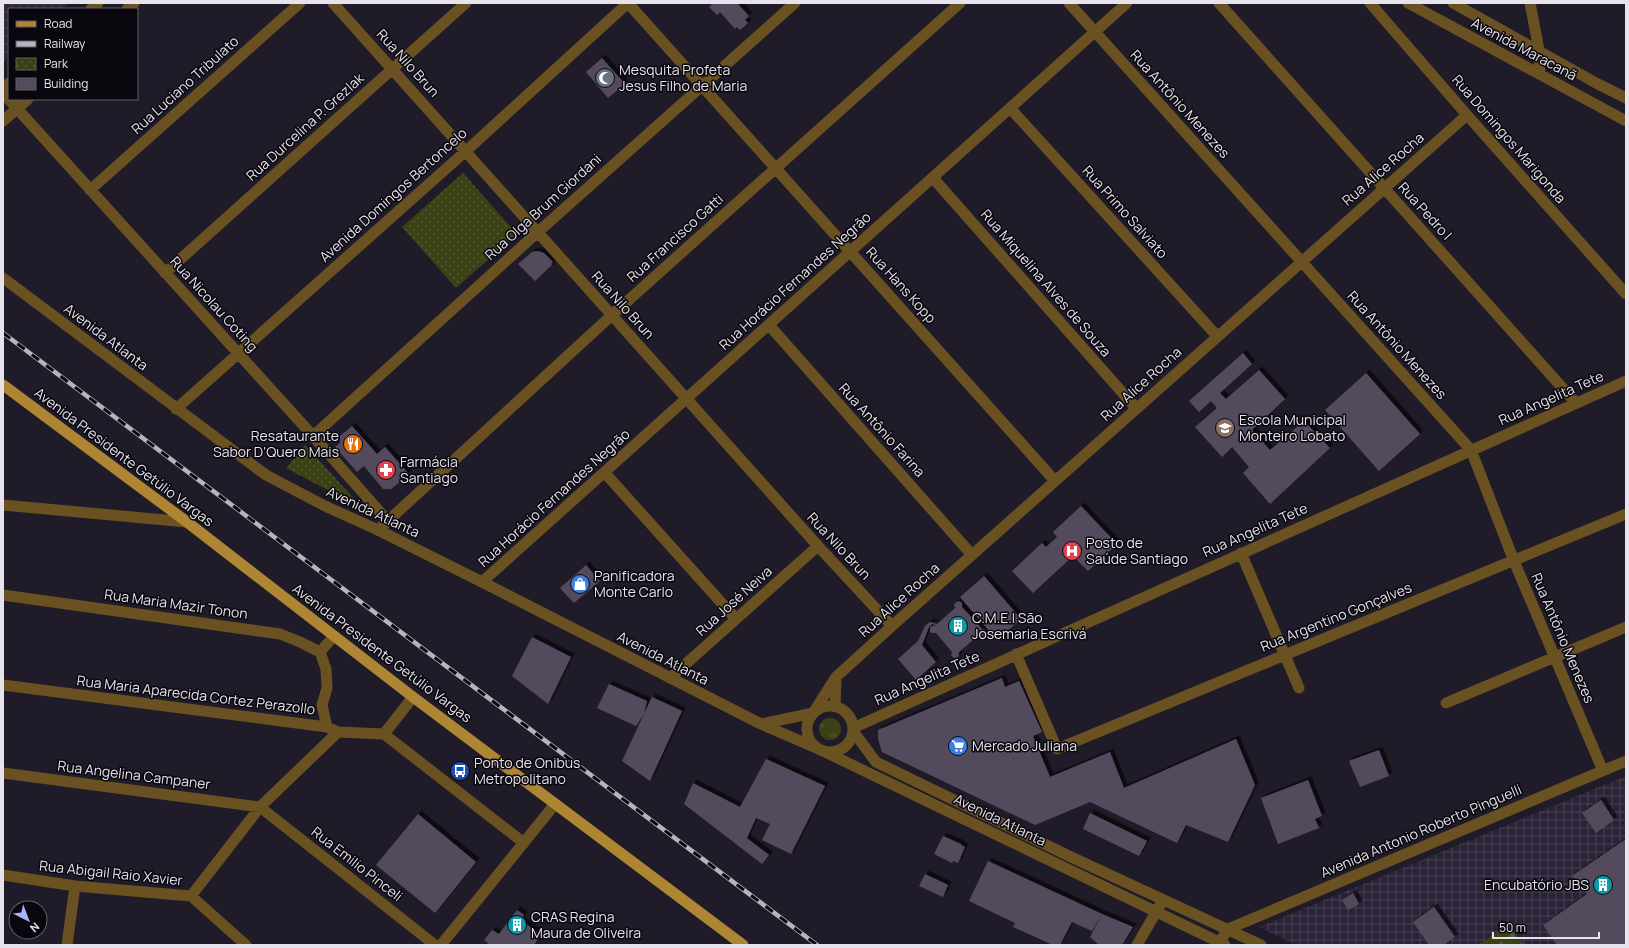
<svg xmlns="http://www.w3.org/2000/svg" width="1629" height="948" font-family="Manrope,sans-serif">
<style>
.industrial{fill:url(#industrial-grid)}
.grass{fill:url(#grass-tufts)}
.forest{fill:url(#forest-firs)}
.park{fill:url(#park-dots)}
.building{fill:#524c5d;filter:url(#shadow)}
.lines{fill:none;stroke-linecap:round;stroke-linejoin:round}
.minor{stroke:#695121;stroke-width:11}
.tertiary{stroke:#695121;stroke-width:11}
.primary{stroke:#ad8533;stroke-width:11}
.rail-casing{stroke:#b7b4bf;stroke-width:4.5}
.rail{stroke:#09070d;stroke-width:3;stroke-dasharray:9;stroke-linecap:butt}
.labels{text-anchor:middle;stroke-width:3;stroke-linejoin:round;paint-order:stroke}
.street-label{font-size:14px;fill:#e6e3ed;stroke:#09070d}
.poi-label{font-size:14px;fill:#e6e3ed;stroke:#09070d;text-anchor:start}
</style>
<defs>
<pattern id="industrial-grid" width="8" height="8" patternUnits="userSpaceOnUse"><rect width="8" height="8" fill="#2a2337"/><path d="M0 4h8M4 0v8" fill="none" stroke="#494354"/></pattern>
<pattern id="grass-tufts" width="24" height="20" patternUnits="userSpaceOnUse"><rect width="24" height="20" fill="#3c4115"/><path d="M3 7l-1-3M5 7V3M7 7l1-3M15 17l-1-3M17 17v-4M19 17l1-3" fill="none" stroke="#585c37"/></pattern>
<pattern id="forest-firs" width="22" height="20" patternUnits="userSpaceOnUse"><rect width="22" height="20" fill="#3c4115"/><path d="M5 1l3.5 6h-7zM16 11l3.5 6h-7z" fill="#585c37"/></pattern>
<pattern id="park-dots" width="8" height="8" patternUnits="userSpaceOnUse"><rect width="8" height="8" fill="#3c4115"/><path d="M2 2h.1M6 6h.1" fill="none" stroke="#585c37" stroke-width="1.8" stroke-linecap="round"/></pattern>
<filter id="shadow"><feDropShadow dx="3.5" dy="-3.5" stdDeviation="0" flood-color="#0009"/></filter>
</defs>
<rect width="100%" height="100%" fill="#201b29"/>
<path class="industrial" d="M3 3H69L62 9H9V57L3 62Z
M1626 776V945H1296L1259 927Z"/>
<path class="grass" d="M819 729a11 11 0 1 1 22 0a11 11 0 1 1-22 0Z"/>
<path class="forest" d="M1505 927H1511L1524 945H1478Z"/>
<path class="park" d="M463 173 517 234 456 288 402 227Z
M305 445 358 503 356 505 286 468Z"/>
<path class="building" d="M713 3H737L749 16 745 20 748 23 740 30 737 27 735 29 720 12 717 15 709 7Z
M602 58 625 84 608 98 586 72Z
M538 251 544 253 553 262 551 264 552 265 535 281 518 264 532 252Z
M1243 353 1252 364 1220 393 1226 399 1259 370 1285 399 1252 430 1270 450 1304 421 1330 448 1270 504 1243 473 1249 467 1232 447 1222 457 1195 427 1217 408 1211 401 1199 412 1189 401Z
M1366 373 1420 434 1379 471 1325 410Z
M352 426 377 454 385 447 409 474 391 489H383L364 466 357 472 335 447 340 443V436Z
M1081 506 1117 544 1088 571 1073 556 1033 593 1012 571 1042 543 1046 547 1057 537 1053 532Z
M586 565 600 581 574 603 560 588Z
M984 576 1021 619 997 640 960 597Z
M959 601 962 603V607L981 628 985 630 986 634 983 636 979 635 959 652 958 658H954L951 655 952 652 936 633H932L930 632V627L936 625 932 624 929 627 922 645 936 662 916 680 898 659 918 641 925 626 930 622 937 624 955 608 959 610 955 608 954 605 955 603Z
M532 637 571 657 548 704 512 676Z
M1002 678 1005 687 1019 681 1042 732 1033 736 1050 777 1110 752 1124 788 1236 739 1255 785 1228 842 1186 825 1177 843 1090 802 1035 825 882 752 878 739V730Z
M609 684 647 701 644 714 636 726 597 708Z
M652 697 682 711 650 781 622 761Z
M1379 750 1389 776 1360 787 1349 761Z
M766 759 825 786 791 854 762 840 770 824 756 818 747 838 769 855 762 864 684 804 693 783 740 807Z
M1308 780 1322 816 1315 819 1319 828 1278 844 1261 798Z
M1601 800 1614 820 1596 833 1582 813Z
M1090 813 1147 841 1139 856 1083 829Z
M418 814 476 862 435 913 376 865Z
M943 836 961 844V845L965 847 958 863 953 861 952 863 934 854Z
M1626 839V945H1557L1543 925 1587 894 1572 876Z
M988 861 1102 914 1092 931 1072 922 1060 945H1053L1013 927 1015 923 969 901Z
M925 874 948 885 943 897 919 886Z
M1353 893 1359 904 1348 910 1342 900Z
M1434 907 1455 937 1446 943 1447 945H1429L1413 922Z
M517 910 524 915 521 920 541 935 534 945H490L484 940 492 930 499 934Z
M1102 914 1133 927 1122 945H1099L1090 937Z"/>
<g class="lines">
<path class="minor" d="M333 3 818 546 892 626
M628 3 1055 481
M1069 3 1471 450 1514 561 1603 771
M1219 3 1576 403
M1370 3 1467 115 1626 294
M1408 3 1626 121
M1453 3 1596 83 1626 98
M1530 3 1539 50 1540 74
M3 93 313 436 387 520
M1010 108 1217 336
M933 178 1136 408
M90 190 300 3
M165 273 466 3
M769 325 972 555
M176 409 466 151 628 3
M313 436 538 232 795 3
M605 473 736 619
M3 505 187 522
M378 530 612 315 960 3
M1241 553 1299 688
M3 595 280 634 300 642 320 652 334 636
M320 652 326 669 327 688 322 705 327 727
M1016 654 1057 749 1626 514
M670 678 818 546
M3 685 327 727 338 732 384 734 413 697
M1446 703 1626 627
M835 706 836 678
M813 713 836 677 892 626 1467 115
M853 728 1626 381
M384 734 524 843
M3 773 260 807 435 945
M3 875 75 886 191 896 246 945
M191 896 260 807 338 732
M1220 942 1228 929 1626 761
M67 945 75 886
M441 945 555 804
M1137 945 1163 900"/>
<path class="tertiary" d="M91 9 98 3
M127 9 134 3
M3 88 9 83
M3 121 28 99
M3 278 266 475 327 507 378 530 482 582 761 724 821 750 1225 945
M482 582 1127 3
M807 729a23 23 0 1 1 46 0a23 23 0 1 1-46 0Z
M761 724 813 713
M853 731 876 762 1071 857 1261 945"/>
<path class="primary" d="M3 385 187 522 413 697 743 945"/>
<g class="rail-casing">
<path id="rail" d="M3 333 817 945"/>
</g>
<use href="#rail" class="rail"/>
</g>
<defs>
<g id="mosque-disc" transform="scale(1)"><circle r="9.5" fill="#6b7280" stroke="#09070d"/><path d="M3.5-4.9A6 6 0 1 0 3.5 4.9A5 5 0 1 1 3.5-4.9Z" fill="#fff"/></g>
<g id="school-disc" transform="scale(1)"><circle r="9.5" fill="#8d6e63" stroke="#09070d"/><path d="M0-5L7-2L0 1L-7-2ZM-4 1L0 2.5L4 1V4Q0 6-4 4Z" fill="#fff"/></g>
<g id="restaurant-disc" transform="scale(1)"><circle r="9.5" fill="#e8710a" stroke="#09070d"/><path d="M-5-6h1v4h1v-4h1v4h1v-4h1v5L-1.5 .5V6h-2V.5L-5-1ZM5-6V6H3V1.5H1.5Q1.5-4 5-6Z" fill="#fff"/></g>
<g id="pharmacy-disc" transform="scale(1)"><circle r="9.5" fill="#e0444e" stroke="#09070d"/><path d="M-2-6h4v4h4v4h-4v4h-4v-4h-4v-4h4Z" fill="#fff"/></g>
<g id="hospital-disc" transform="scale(1)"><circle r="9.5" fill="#e0444e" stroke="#09070d"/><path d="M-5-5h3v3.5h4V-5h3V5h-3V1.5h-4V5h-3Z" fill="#fff"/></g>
<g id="shop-disc" transform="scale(1)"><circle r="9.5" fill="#3f7fe0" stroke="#09070d"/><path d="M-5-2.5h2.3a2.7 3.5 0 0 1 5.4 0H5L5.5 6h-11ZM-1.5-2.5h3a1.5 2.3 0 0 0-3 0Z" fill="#fff"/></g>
<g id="building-disc" transform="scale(1)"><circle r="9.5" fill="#0f9aa8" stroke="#09070d"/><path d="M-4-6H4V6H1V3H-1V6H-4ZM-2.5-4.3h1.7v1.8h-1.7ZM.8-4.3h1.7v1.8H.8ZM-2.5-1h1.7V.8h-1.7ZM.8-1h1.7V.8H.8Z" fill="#fff"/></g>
<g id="supermarket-disc" transform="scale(1)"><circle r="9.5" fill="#3f7fe0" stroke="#09070d"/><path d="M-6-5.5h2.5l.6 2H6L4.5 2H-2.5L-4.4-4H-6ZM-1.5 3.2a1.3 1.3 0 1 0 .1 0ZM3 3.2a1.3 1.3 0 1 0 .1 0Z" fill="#fff"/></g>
<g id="bus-disc" transform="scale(1)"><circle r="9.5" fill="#1a4fb4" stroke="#09070d"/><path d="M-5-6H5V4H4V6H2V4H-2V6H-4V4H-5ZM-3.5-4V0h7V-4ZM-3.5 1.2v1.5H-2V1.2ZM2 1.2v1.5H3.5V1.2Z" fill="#fff"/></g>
</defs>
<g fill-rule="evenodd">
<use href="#mosque-disc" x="605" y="78"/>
<use href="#school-disc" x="1225" y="428"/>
<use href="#restaurant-disc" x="353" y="444"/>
<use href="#pharmacy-disc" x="386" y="470"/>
<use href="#hospital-disc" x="1072" y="551"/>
<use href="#shop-disc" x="580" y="584"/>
<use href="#building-disc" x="958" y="626"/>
<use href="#supermarket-disc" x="958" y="746"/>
<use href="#bus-disc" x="460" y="771"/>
<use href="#building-disc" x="1603" y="885"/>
<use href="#building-disc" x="517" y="925"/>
</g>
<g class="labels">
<g class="street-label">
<text transform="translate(1524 49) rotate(28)" y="5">Avenida Maracanã</text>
<text transform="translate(408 63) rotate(48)" y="5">Rua Nilo Brun</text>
<text transform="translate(185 85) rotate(-42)" y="5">Rua Luciano Tribulato</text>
<text transform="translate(1180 104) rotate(48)" y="5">Rua Antônio Menezes</text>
<text transform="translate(305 127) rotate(-42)" y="5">Rua Durcelina P. Grezlak</text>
<text transform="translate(1509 139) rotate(49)" y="5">Rua Domingos Marigonda</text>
<text transform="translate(1383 169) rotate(-41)" y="5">Rua Alice Rocha</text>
<text transform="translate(393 195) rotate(-42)" y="5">Avenida Domingos Bertoncelo</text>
<text transform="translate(543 207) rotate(-42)" y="5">Rua Olga Brum Giordani</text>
<text transform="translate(1425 211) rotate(48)" y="5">Rua Pedro I</text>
<text transform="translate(1125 212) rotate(48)" y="5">Rua Primo Salviato</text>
<text transform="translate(675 238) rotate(-42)" y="5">Rua Francisco Gatti</text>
<text transform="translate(795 281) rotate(-42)" y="5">Rua Horácio Fernandes Negrão</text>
<text transform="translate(1046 283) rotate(49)" y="5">Rua Miquelina Alves de Souza</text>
<text transform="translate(901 285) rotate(48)" y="5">Rua Hans Kopp</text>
<text transform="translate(214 304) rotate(48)" y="5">Rua Nicolau Coting</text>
<text transform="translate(623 305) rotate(48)" y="5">Rua Nilo Brun</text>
<text transform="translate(106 337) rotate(37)" y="5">Avenida Atlanta</text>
<text transform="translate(1397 345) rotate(48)" y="5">Rua Antônio Menezes</text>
<text transform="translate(1141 384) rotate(-42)" y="5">Rua Alice Rocha</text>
<text transform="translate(1551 398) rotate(-24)" y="5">Rua Angelita Tete</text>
<text transform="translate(882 430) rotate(48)" y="5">Rua Antônio Farina</text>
<text transform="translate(124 457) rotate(37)" y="5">Avenida Presidente Getúlio Vargas</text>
<text transform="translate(554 498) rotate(-42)" y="5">Rua Horácio Fernandes Negrão</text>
<text transform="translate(373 512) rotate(25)" y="5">Avenida Atlanta</text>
<text transform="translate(1255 530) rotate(-24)" y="5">Rua Angelita Tete</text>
<text transform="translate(839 546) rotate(47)" y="5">Rua Nilo Brun</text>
<text transform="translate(899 600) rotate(-42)" y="5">Rua Alice Rocha</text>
<text transform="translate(734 601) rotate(-42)" y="5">Rua José Neiva</text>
<text transform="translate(176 604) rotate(8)" y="5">Rua Maria Mazir Tonon</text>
<text transform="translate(1336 617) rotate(-22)" y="5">Rua Argentino Gonçalves</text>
<text transform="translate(1563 638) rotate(67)" y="5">Rua Antônio Menezes</text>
<text transform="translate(382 653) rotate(37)" y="5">Avenida Presidente Getúlio Vargas</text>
<text transform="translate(663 658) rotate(27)" y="5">Avenida Atlanta</text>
<text transform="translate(927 678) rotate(-24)" y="5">Rua Angelita Tete</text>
<text transform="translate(196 695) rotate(7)" y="5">Rua Maria Aparecida Cortez Perazollo</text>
<text transform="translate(134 775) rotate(7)" y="5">Rua Angelina Campaner</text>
<text transform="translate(1000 820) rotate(26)" y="5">Avenida Atlanta</text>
<text transform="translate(1421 831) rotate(-23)" y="5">Avenida Antonio Roberto Pinguelli</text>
<text transform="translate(357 864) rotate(38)" y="5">Rua Emilio Pinceli</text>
<text transform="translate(111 873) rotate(6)" y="5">Rua Abigail Raio Xavier</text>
</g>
<g class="poi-label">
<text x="619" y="75">Mesquita Profeta<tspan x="619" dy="16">Jesus Filho de Maria</tspan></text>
<text x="1239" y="425">Escola Municipal<tspan x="1239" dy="16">Monteiro Lobato</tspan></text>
<text x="339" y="441" text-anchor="end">Resataurante<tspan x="339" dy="16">Sabor D'Quero Mais</tspan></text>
<text x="400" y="467">Farmácia<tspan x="400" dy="16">Santiago</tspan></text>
<text x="1086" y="548">Posto de<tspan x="1086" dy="16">Saúde Santiago</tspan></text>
<text x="594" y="581">Panificadora<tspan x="594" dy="16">Monte Carlo</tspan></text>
<text x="972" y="623">C.M.E.I São<tspan x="972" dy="16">Josemaria Escrivá</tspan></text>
<text x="972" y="751">Mercado Juliana</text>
<text x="474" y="768">Ponto de Onibus<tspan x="474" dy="16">Metropolitano</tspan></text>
<text x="1589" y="890" text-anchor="end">Encubatório JBS</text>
<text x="531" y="922">CRAS Regina<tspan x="531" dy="16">Maura de Oliveira</tspan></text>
</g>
</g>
<rect width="1629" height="948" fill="none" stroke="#e6e3ed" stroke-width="8"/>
<rect x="8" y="8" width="130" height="92" fill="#09070d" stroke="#615f67"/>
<rect x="16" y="21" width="20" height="6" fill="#ad8533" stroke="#615f67"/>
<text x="44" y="28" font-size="12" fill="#e6e3ed">Road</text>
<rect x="16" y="41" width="20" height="6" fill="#b7b4bf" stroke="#615f67"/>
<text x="44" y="48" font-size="12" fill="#e6e3ed">Railway</text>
<rect x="16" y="58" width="20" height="12" fill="url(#park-dots)" stroke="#615f67"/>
<text x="44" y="68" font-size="12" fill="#e6e3ed">Park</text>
<rect x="16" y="78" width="20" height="12" fill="#524c5d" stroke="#615f67"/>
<text x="44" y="88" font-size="12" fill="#e6e3ed">Building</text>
<g transform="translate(28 920) rotate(138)"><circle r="19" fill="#09070d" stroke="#615f67"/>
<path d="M0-3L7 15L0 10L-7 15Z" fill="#a7b1fc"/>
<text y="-6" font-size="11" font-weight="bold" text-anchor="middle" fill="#e6e3ed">N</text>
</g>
<path d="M1493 932v6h106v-6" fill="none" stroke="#e6e3ed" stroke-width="2"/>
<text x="1499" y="932" font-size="12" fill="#e6e3ed" stroke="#09070d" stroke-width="3" paint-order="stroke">50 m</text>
</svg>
